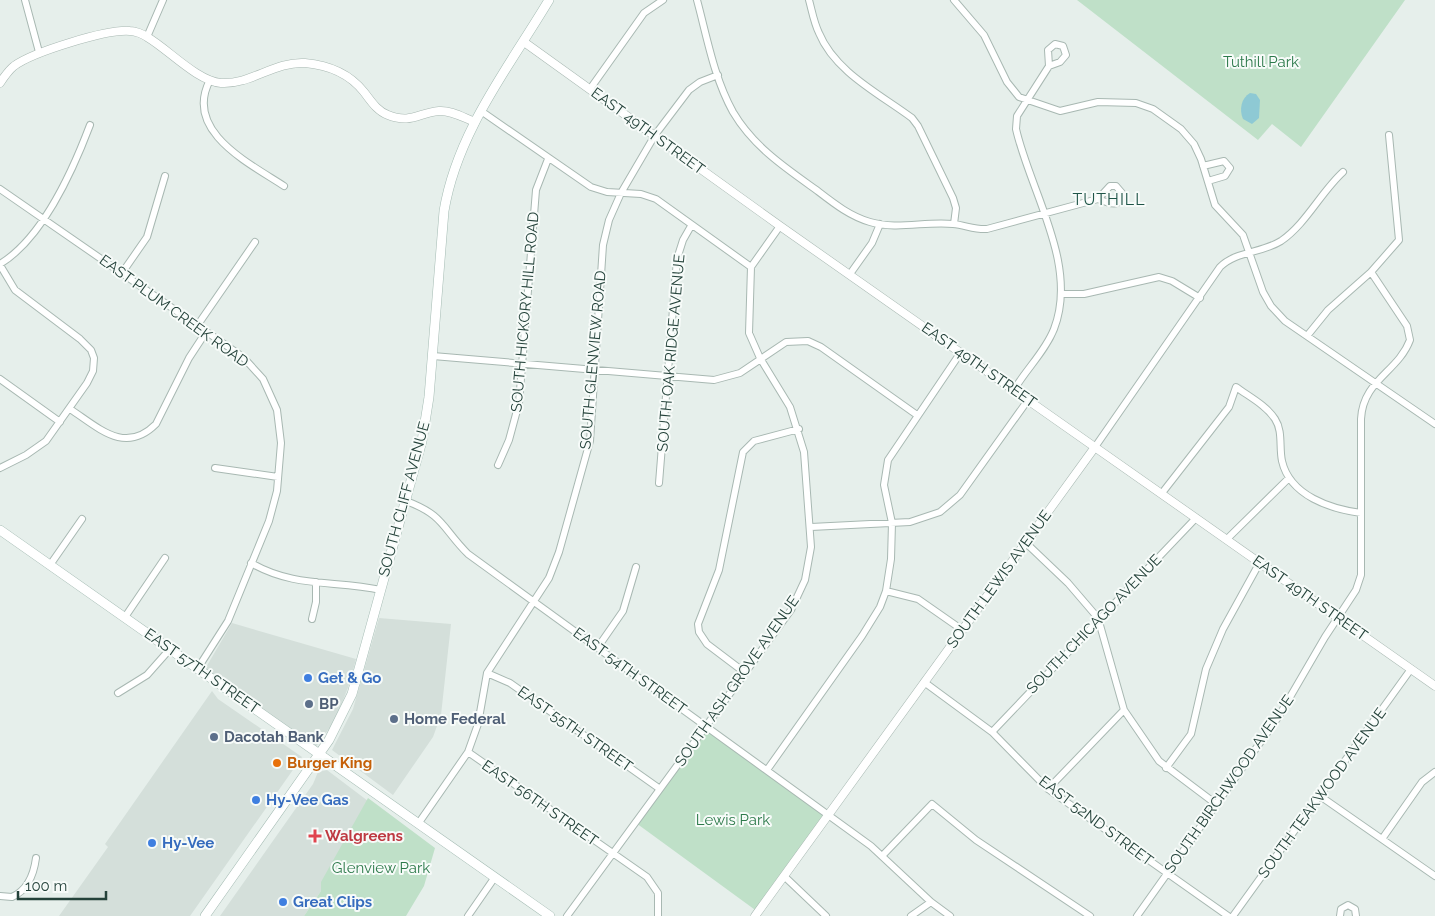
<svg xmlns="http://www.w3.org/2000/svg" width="1435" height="916" font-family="Raleway,sans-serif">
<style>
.built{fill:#d4dfda}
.green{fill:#bfe0c8}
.water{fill:#8ec9d4}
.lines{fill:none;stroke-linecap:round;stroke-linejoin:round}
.minor-casing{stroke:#a8b8b2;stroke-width:8}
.tertiary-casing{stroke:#a8b8b2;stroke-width:9}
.secondary-casing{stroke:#a4bbb3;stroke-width:10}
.minor{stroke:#fff;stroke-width:6}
.tertiary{stroke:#fff;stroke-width:8}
.secondary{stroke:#fff;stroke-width:9}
.shop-dot{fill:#3f7fe0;stroke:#f7fbf9;stroke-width:2}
.service-dot{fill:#5c6f8a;stroke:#f7fbf9;stroke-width:2}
.food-dot{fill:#e8710a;stroke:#f7fbf9;stroke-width:2}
.health-dot{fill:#e0444e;stroke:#f7fbf9;stroke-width:2}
.labels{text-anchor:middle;stroke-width:4;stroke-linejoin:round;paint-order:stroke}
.park-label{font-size:15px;fill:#2d7a4b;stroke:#f7fbf9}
.street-label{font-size:15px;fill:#24423a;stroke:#f7fbf9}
.shop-label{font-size:15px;font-weight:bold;fill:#366cbe;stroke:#f7fbf9;text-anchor:start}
.service-label{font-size:15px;font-weight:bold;fill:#4e5e75;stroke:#f7fbf9;text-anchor:start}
.food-label{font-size:15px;font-weight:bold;fill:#c56008;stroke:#f7fbf9;text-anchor:start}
.health-label{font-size:15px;font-weight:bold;fill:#be3a42;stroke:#f7fbf9;text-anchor:start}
.neighbourhood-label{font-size:16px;letter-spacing:1px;fill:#1f5548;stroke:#f7fbf9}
</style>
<rect width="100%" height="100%" fill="#e6efeb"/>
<path class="built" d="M379 618 451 624 441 715 433 737 393 795 332 750 353 709Z
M232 623 356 659 350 682 336 719 315 748 205 669Z
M212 691 218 699 302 757 190 916H59L108 847 105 844Z
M327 770 368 801 321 891 304 916H220L313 784 318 772Z"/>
<path class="green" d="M1077 0H1405L1301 147 1272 124 1258 140Z
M705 726 828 815 758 912 636 823Z
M368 798 435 848 424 886 406 916H304L321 891V882Z"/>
<path class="water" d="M1250 93 1256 94 1260 100 1259 118 1252 124 1243 119C1239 110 1241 98 1250 93Z"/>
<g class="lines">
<g class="minor-casing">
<path id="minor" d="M25 0 39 52
M697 0C707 37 714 78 733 112 753 146 784 167 815 189 832 202 849 216 870 222 897 230 926 221 953 224 965 225 975 230 987 229L1098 199
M809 0C812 11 814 23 819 33 835 72 880 94 912 118L918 126 953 198 956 208 954 224
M954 0 984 35 1007 82 1019 97 1060 111 1098 102 1136 103 1153 109 1181 129 1194 144 1201 159 1215 205 1243 235 1263 292 1271 306 1285 321 1435 424
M147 37 163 0
M1055 44 1063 46 1066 55 1060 62 1049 66 1048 50Z
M210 80C183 131 249 163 284 186
M590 89 644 13 663 0
M481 111 591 187 607 192 641 194 656 199 751 267
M1203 166 1224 161 1230 168 1225 176 1208 181
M1110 186H1116L1122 193C1121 209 1108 203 1098 199Z
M0 189 243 357 263 379 277 410 281 443 277 491 269 521 228 621 198 668
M0 264C43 238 73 170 90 125
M0 265 15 290 80 339 91 350 94 358 93 371 87 383 46 441 26 455 0 468
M122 273 147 237 165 176
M850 274 872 243 880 224
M1062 294H1084L1159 277 1172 281 1200 298
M197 326 255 242
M1307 336 1328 310 1371 272 1399 240 1389 135
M433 356 714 380 740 373 786 342 808 341 821 347 917 415
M0 379 60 422
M1014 390C1026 369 1045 352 1054 329 1079 265 1030 191 1016 129L1017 116 1049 66
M70 409C99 428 125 455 156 424L189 358 206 332
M1095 447 1220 267C1236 251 1262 253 1281 241 1306 224 1321 192 1343 172
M498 465 509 440 519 403 536 190 548 159
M215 468 278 477
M659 483 677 259 683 240 691 226
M1162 493 1229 407 1236 387C1248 396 1266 405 1275 419 1283 431 1279 447 1282 461 1290 496 1331 509 1361 513
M406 501C444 515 442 528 468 554L871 846 931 902 950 916
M811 527 910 522 940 512 960 495 1028 400
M1227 539 1289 478
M1026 543 1068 583 1098 618 1124 710 1159 761 1216 804
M251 563C294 588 334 580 381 590
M50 565 82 519
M886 591 918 599 961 629
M125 617 165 558
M312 619 316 602V582
M598 647 623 611 636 567
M744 672 707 644 699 632 698 624 719 570 743 452 754 441 799 429
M487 673 510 683 660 789
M924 682 992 732 1048 789 1228 916
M118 693 147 675 170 649
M992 732 1196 518
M468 752 647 877 658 893V916
M1166 768 1191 734 1206 669 1223 629 1260 562
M767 770 862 636 880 607 886 591 891 559 892 523 884 485 888 460 961 352
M1048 789 1124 710
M1320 796 1435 876
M418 824 468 752 478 724 487 673 549 578 559 552 590 441 603 245 609 220 621 193 655 135 689 90 700 82 718 75
M1382 839 1422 782 1435 772
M883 855 932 804 976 840 1090 916
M784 876 826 916
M0 896 12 897C28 890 34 873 36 858
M468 916 495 877
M567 916 791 610 805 580 811 547 804 452 790 407 760 358 749 333 751 267 780 226
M911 916 931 902
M1137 916 1279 716 1325 637 1356 590 1361 575V419C1363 380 1398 372 1410 340L1407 326 1371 272
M1233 916 1411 669
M1340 916 1341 909 1348 905 1355 909 1356 916"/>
</g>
<g class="tertiary-casing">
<path id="tertiary" d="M524 42 780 226 1435 686
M0 83C4 77 9 70 14 66 33 52 107 29 130 31 135 31 143 34 147 37 168 49 197 81 221 83 250 85 275 61 305 63 328 65 349 73 364 92 371 101 377 111 388 115 411 124 418 113 439 111 451 110 464 118 475 122
M755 916 1095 447"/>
</g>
<g class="secondary-casing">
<path id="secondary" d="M0 530 550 916
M205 916 329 740 352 694 422 441 429 397 444 211C457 132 509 67 549 0"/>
</g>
<use href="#minor" class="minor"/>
<use href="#tertiary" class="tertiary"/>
<use href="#secondary" class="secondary"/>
</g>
<g class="shop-dot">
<circle cx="308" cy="678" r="5"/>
<circle cx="256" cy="800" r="5"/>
<circle cx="152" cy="843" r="5"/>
<circle cx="283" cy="902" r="5"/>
</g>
<g class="service-dot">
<circle cx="309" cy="704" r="5"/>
<circle cx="394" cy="719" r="5"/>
<circle cx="214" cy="737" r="5"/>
</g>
<circle class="food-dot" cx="277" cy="763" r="5"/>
<path class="health-dot" d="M312.5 828.5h5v5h5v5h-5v5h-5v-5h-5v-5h5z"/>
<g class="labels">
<g class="park-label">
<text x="1261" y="67">Tuthill Park</text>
<text x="733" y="825">Lewis Park</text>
<text x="381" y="873">Glenview Park</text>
</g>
<g class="street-label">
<text transform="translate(648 131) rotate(36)" y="5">EAST 49TH STREET</text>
<text transform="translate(174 311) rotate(36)" y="5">EAST PLUM CREEK ROAD</text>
<text transform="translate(525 312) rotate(-85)" y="5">SOUTH HICKORY HILL ROAD</text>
<text transform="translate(671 353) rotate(-85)" y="5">SOUTH OAK RIDGE AVENUE</text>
<text transform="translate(593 360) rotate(-85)" y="5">SOUTH GLENVIEW ROAD</text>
<text transform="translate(979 365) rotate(35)" y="5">EAST 49TH STREET</text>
<text transform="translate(404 499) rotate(-75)" y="5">SOUTH CLIFF AVENUE</text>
<text transform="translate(999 579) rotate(-54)" y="5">SOUTH LEWIS AVENUE</text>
<text transform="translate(1310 598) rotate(35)" y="5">EAST 49TH STREET</text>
<text transform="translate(1094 624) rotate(-46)" y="5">SOUTH CHICAGO AVENUE</text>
<text transform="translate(202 671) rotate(35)" y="5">EAST 57TH STREET</text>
<text transform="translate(630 671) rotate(36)" y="5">EAST 54TH STREET</text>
<text transform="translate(737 681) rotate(-55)" y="5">SOUTH ASH GROVE AVENUE</text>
<text transform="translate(575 729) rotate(35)" y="5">EAST 55TH STREET</text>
<text transform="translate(1229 784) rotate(-55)" y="5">SOUTH BIRCHWOOD AVENUE</text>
<text transform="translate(1322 793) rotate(-54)" y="5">SOUTH TEAKWOOD AVENUE</text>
<text transform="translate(540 803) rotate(35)" y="5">EAST 56TH STREET</text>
<text transform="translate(1096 821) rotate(37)" y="5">EAST 52ND STREET</text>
</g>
<g class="shop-label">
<text x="318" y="683">Get &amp; Go</text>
<text x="266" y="805">Hy-Vee Gas</text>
<text x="162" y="848">Hy-Vee</text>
<text x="293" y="907">Great Clips</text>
</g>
<g class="service-label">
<text x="319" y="709">BP</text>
<text x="404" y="724">Home Federal</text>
<text x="224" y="742">Dacotah Bank</text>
</g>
<g class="food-label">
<text x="287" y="768">Burger King</text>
</g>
<g class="health-label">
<text x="325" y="841">Walgreens</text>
</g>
<g class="neighbourhood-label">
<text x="1109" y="205">TUTHILL</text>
</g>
</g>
<path d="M18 891v8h88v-8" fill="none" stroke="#24423a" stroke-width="2.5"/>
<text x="25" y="891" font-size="15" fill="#24423a" stroke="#f7fbf9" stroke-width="4" paint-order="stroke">100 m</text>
</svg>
